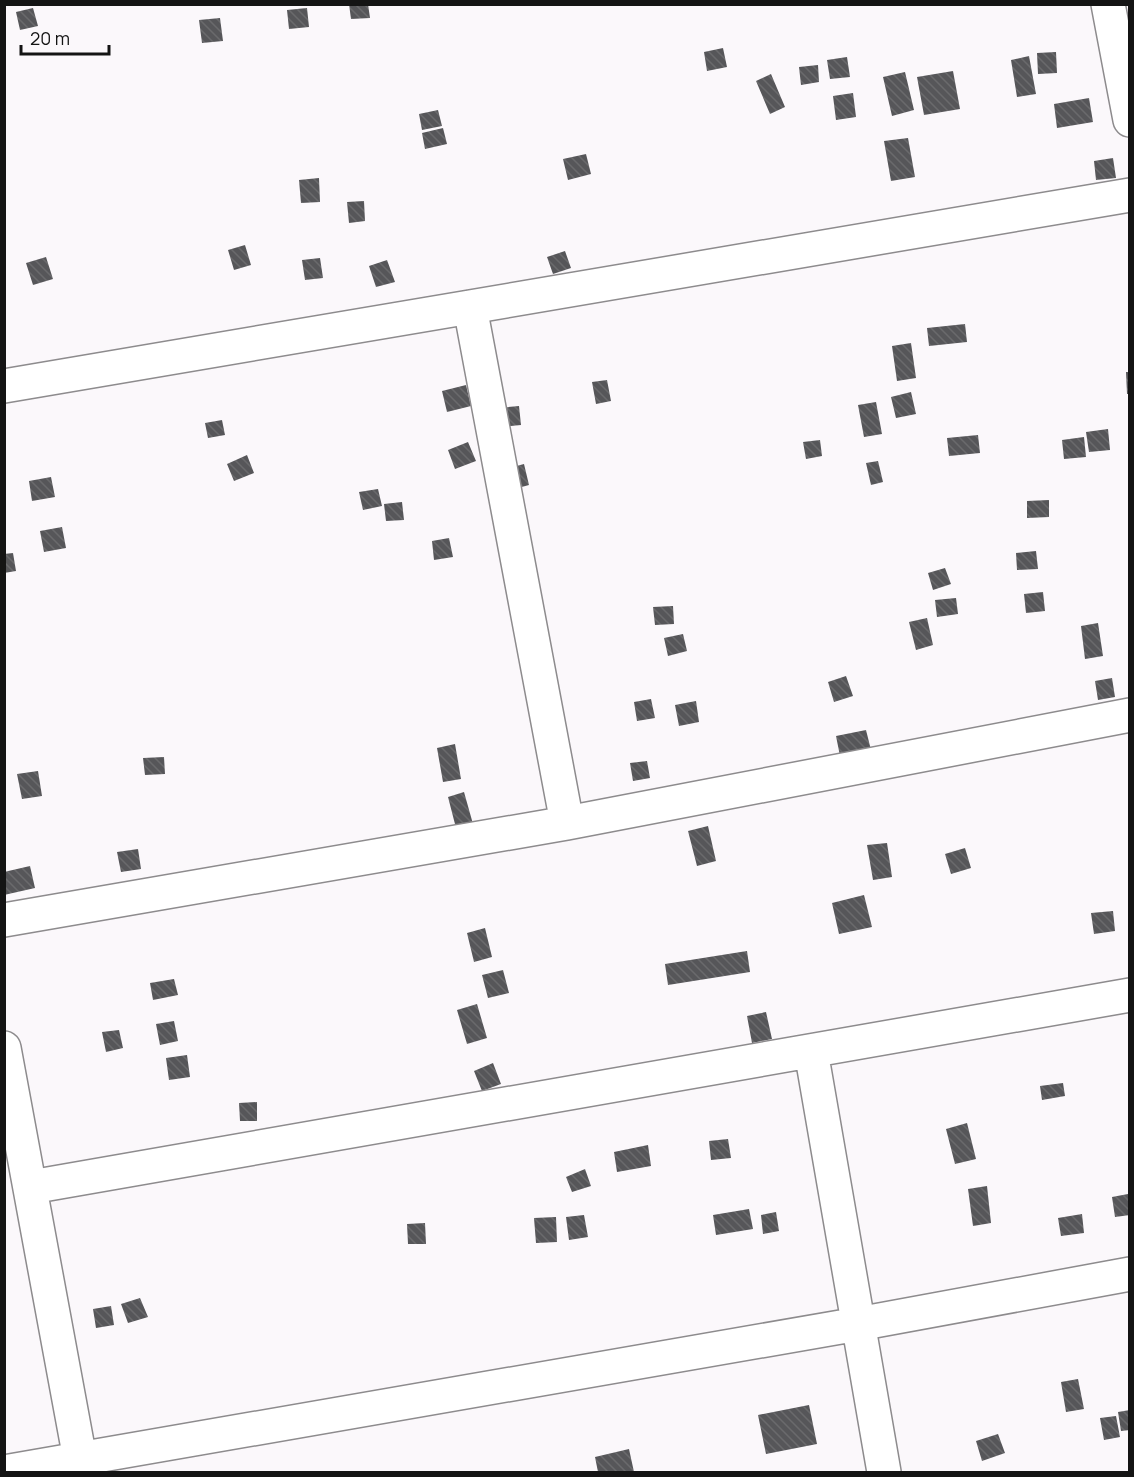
<svg xmlns="http://www.w3.org/2000/svg" width="1134" height="1477" font-family="Manrope,sans-serif">
<style>
.building{fill:url(#building-back-hatch)}
.lines{fill:none;stroke-linecap:round;stroke-linejoin:round}
.minor-casing{stroke:#8d8b8d;stroke-width:36}
.minor{stroke:#fff;stroke-width:33}
</style>
<defs>
<pattern id="building-back-hatch" width="6" height="6" patternUnits="userSpaceOnUse" patternTransform="scale(1.5)"><rect width="6" height="6" fill="#565659"/><path d="M-1 5l2 2M0 0l6 6M5-1l2 2" fill="none" stroke="#6a6a6c"/></pattern>
</defs>
<rect width="100%" height="100%" fill="#fbf8fb"/>
<path class="building" d="M349 4H368L370 18 351 19Z
M33 8 38 26 20 30 16 12Z
M307 8 309 27 289 29 287 10Z
M220 18 223 41 202 43 199 20Z
M723 48 727 67 707 71 704 52Z
M1056 52 1057 73 1038 74 1037 53Z
M1029 56 1036 94 1017 97 1011 60Z
M847 57 850 77 830 79 827 60Z
M818 65 819 82 801 85 799 67Z
M953 71 960 109 924 115 917 77Z
M905 72 914 110 892 116 883 77Z
M771 74 785 107 770 114 756 81Z
M853 93 856 117 836 120 833 96Z
M1089 98 1093 122 1057 128 1054 104Z
M438 110 442 126 422 130 419 114Z
M443 128 447 144 425 149 422 133Z
M908 138 915 177 891 181 884 141Z
M586 154 591 174 568 180 563 159Z
M1113 158 1116 178 1096 180 1094 161Z
M319 178 320 202 301 203 299 180Z
M364 201 365 221 349 223 347 202Z
M245 245 251 265 234 270 228 250Z
M565 251 571 268 553 274 547 257Z
M46 257 53 279 33 285 26 263Z
M320 258 323 278 305 280 302 260Z
M387 260 395 282 376 287 369 266Z
M965 324 967 342 929 346 927 328Z
M911 343 916 378 897 381 892 346Z
M1126 372H1130V394H1127Z
M607 380 611 401 596 404 592 382Z
M466 385 471 406 447 412 442 391Z
M911 392 916 414 896 418 891 397Z
M876 402 882 434 864 437 858 405Z
M519 406 521 425 502 427 499 408Z
M222 420 225 435 208 438 205 423Z
M1108 429 1110 450 1089 452 1086 432Z
M978 435 980 453 949 456 947 438Z
M1084 437 1086 457 1064 459 1062 440Z
M820 440 822 456 806 459 803 442Z
M468 442 476 461 455 469 448 450Z
M247 455 254 473 234 481 227 464Z
M878 461 883 482 871 485 866 463Z
M524 464 529 485 507 491 501 470Z
M51 477 55 497 32 501 29 481Z
M378 489 382 506 363 510 359 492Z
M1049 500V517L1027 518V501Z
M402 502 404 520 386 521 384 504Z
M62 527 66 548 44 552 40 531Z
M449 538 453 557 434 560 432 541Z
M1036 551 1038 569 1017 570 1016 553Z
M13 553 16 571 4 573V554Z
M945 568 951 584 933 590 928 573Z
M1043 592 1045 611 1026 613 1024 594Z
M956 598 958 614 937 617 935 600Z
M673 606 674 624 655 625 653 607Z
M927 618 933 645 916 650 909 622Z
M1098 623 1103 656 1085 659 1081 626Z
M683 634 687 651 668 656 664 638Z
M846 676 853 696 834 702 828 682Z
M1112 678 1115 697 1098 700 1095 681Z
M651 699 655 718 637 721 634 702Z
M696 701 699 722 679 726 675 705Z
M866 730 871 750 840 756 836 736Z
M455 744 461 779 443 782 437 748Z
M164 757 165 774 145 775 143 758Z
M647 761 650 778 633 781 630 763Z
M38 771 42 796 22 799 17 774Z
M464 792 473 824 456 828 448 797Z
M708 826 716 861 697 866 688 831Z
M887 843 892 877 873 880 867 845Z
M965 848 971 868 951 874 945 854Z
M138 849 141 869 121 872 117 852Z
M30 866 35 888 4 895V872Z
M864 895 872 927 839 934 832 903Z
M1113 911 1115 931 1094 934 1091 913Z
M485 928 492 957 474 962 467 933Z
M747 951 750 972 668 985 665 964Z
M503 970 509 993 488 998 482 975Z
M174 979 178 995 153 1000 150 983Z
M477 1004 487 1038 467 1044 457 1010Z
M766 1012 772 1039 752 1043 747 1016Z
M174 1021 178 1041 160 1045 156 1024Z
M119 1030 123 1048 106 1052 102 1032Z
M187 1055 190 1077 169 1080 166 1058Z
M493 1063 501 1084 482 1091 474 1071Z
M1063 1083 1065 1096 1042 1100 1040 1086Z
M257 1102V1121H240L239 1103Z
M967 1123 976 1159 955 1164 946 1129Z
M728 1139 731 1158 711 1160 709 1141Z
M648 1145 651 1166 617 1172 614 1152Z
M585 1169 591 1186 572 1192 566 1177Z
M987 1186 991 1223 973 1226 968 1189Z
M1128 1194 1130 1215 1115 1217 1112 1197Z
M749 1209 753 1229 716 1235 713 1215Z
M776 1212 779 1231 763 1234 761 1215Z
M1082 1214 1084 1233 1061 1236 1058 1218Z
M584 1215 588 1237 569 1240 566 1217Z
M556 1217 557 1242 536 1243 534 1218Z
M425 1223 426 1244H408L407 1224Z
M140 1298 148 1317 128 1323 121 1304Z
M111 1306 114 1325 96 1328 93 1309Z
M1078 1379 1084 1409 1066 1412 1061 1382Z
M809 1405 817 1444 766 1454 758 1415Z
M1130 1410V1430L1121 1431 1118 1412Z
M1116 1416 1120 1437 1104 1440 1100 1418Z
M998 1434 1005 1453 982 1461 976 1441Z
M629 1449 634 1472H598L595 1457Z"/>
<g class="lines">
<g class="minor-casing">
<path id="minor" d="M1108 4 1130 120
M470 307 567 823
M4 386 1130 195
M4 920 567 823 1130 715
M4 1048 80 1459
M811 1051 884 1472
M31 1187 1130 995
M4 1472 858 1324 1130 1274"/>
</g>
<use href="#minor" class="minor"/>
</g>
<rect width="1134" height="1477" fill="none" stroke="#141414" stroke-width="12"/>
<path d="M21 45v9h88v-9" fill="none" stroke="#141414" stroke-width="3"/>
<text x="30" y="45" font-size="18" fill="#141414" stroke="#fbf8fb" stroke-width="4.5" paint-order="stroke">20 m</text>
</svg>
